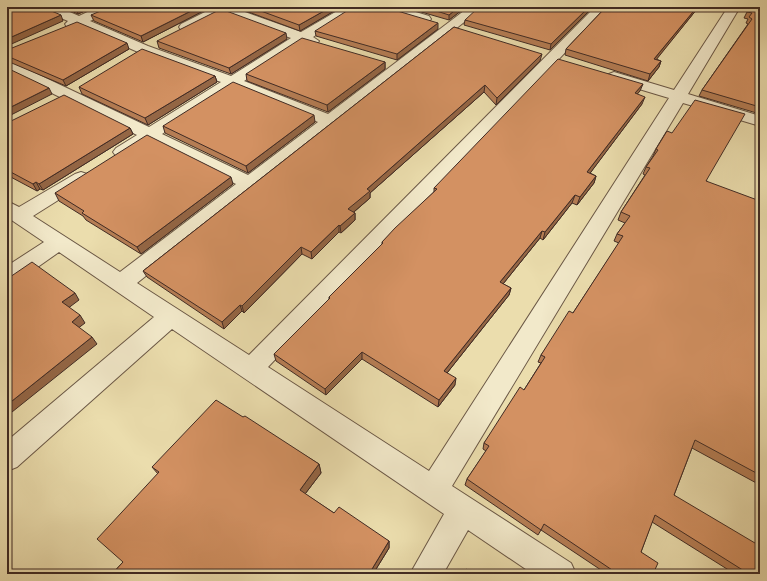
<svg xmlns="http://www.w3.org/2000/svg" width="767" height="581" font-family="'Libre Bodoni',serif">
<style>
.lines{fill:none;stroke-linecap:round;stroke-linejoin:round}
.minor-casing{stroke:#6b5846;stroke-width:2}
.minor{fill:#f2e9ca;fill-rule:evenodd}
.wall{fill:#b57d54;stroke:#402b24}
.shaded-wall{fill:#946645;stroke:#402b24}
.building{fill:#d39162;stroke:#402b24}
</style>
<rect width="100%" height="100%" fill="#ebddad"/>
<filter id="stains"><feTurbulence type="fractalNoise" baseFrequency=".005" numOctaves="4"/><feColorMatrix values="0 0 0 0 .2 0 0 0 0 .09 0 0 0 0 .02 0 0 0 .5 -.17"/></filter>
<radialGradient id="worn" r=".72"><stop offset=".6" stop-color="#630" stop-opacity="0"/><stop offset="1" stop-color="#630" stop-opacity=".3"/></radialGradient>
<g class="lines">
<g class="minor-casing">
<path id="minor" d="M41 7H58L79 16 98 7H115L114 10 90 21 148 46 231 76 291 38 222 14 191 30H181L179 27 181 24 211 9 210 7H231L301 32 344 7H359L313 37 319 41 317 44 312 45 303 43 244 81 328 114 469 7H483L137 283 249 355 595 7H608L268 367 429 471 669 98 609 80 606 77 609 74 614 72 674 90 728 7H740L688 94 760 116V126L683 103 452 486 571 563 576 574H533L468 530 443 574H410L444 514 172 329 17 467 7 471V441L154 317 59 252 15 283 7 285V266L44 242 7 217V201L19 207 75 174 81 172 87 174 90 178 87 182 33 216 120 272 236 184 150 141C140 148 129 159 116 156L113 152 116 148 137 135 7 71V61L12 62 149 127 221 82 138 52 79 26 72 28 67 27 65 24 68 21 42 10ZM234 87 318 122 248 175 162 134Z
M379 7H399L429 16 431 19 429 22 424 23 380 10Z"/>
</g>
<use href="#minor" class="minor"/>
</g>
<path class="wall" d="M62 7H94L78 14Z
M235 7H341L300 31Z
M404 7H466L449 20Z
M593 7 550 50 464 25 465 20Z
M606 7H698L697 9 656 59 661 61 659 67 648 81 565 55 566 49Z
M760 7V114L699 96 702 90 748 24 746 23 748 19 744 18 747 12Z
M209 8 143 42 94 21 91 15Z
M454 27 540 61 496 105 484 92 370 193V198L354 212 355 213V220L341 233 339 232 312 259 302 254 244 313 242 311 224 329 147 277 143 271Z
M438 29 397 60 316 36 315 31Z
M287 39 231 74 159 48 157 41Z
M129 49 66 86 7 61V50Z
M385 62V69L328 112 247 81 246 74Z
M215 76 217 82 148 125 82 94 79 87Z
M640 91 637 94 642 104 590 173 596 176 594 183 577 205 572 203 543 240 540 238 503 284 511 288 509 295 447 373 455 385 438 407 362 359 326 395 276 361 274 354 329 299V297L382 244V242L434 192V188Z
M315 122 248 173 165 133 163 126Z
M7 123 130 128 133 134 43 190 40 189 37 191 7 175Z
M667 131 707 181 756 230 760 232V485L692 448 674 495 760 574H735L652 522 641 552 653 574H607L541 530 538 535 465 485 467 479 486 451 483 449 484 443 524 390 541 363 538 362 541 355 573 313 619 243 614 241 617 234 625 223 618 220 621 212 645 175 643 174 646 167 653 156 656 149Z
M233 184 141 254 86 220 83 216 59 201 55 193Z
M243 417 319 464 321 473 305 494 334 513 389 541V548L373 574H112L123 562 158 474 152 467Z"/>
<path class="shaded-wall" d="M79 7H94L78 14 76 9Z
M199 7H209V8L143 42 141 36Z
M331 7H341L300 31 299 25Z
M459 7H466L449 20V15Z
M589 7H593L550 50 551 44Z
M697 7H698L697 9 652 65 654 59Z
M61 15 63 21 7 46V39Z
M438 23V29L397 60V54Z
M286 33 287 39 231 74 229 68Z
M127 43 129 49 66 86 63 80Z
M542 54 540 61 496 105 497 98Z
M661 61 659 67 648 81 650 74Z
M385 62V69L328 112 327 105Z
M215 76 217 82 148 125 145 118Z
M643 84 640 91 632 100 635 93Z
M485 85 484 92 370 193V198L349 216 348 209 367 189Z
M49 88 52 94 7 117V109Z
M645 97 642 104 585 180 587 172Z
M314 115 315 122 248 173 246 166Z
M130 128 133 134 43 190 39 184Z
M596 176 594 183 577 205 580 197Z
M231 177 233 184 141 254 137 247Z
M36 182 40 189 37 191 33 184Z
M575 195 572 203 543 240 545 232Z
M355 213V220L341 233 340 226Z
M339 225V232L312 259 311 252Z
M542 231 540 238 499 289 500 282Z
M301 247 302 254 244 313 242 306Z
M511 288 509 295 443 378 444 371Z
M75 293 79 300 67 309 62 302Z
M240 305 242 311 224 329 222 322Z
M80 315 85 323 77 329 72 322Z
M92 337 97 344 7 416V405Z
M362 352V359L326 395 325 389Z
M456 378 455 385 438 407 439 400Z
M319 464 321 473 302 498 300 490Z
M389 541V548L373 574H369Z"/>
<path class="building" d="M7 7H42L61 15 7 39Z
M72 7H79L76 9Z
M110 7H199L141 36 91 15Z
M250 7H331L299 25Z
M353 7H384L438 23 397 54 315 31Z
M424 7H459L449 15Z
M479 7H589L551 44 465 20Z
M606 7H697L654 59 661 61 650 74 566 49Z
M750 7H760V107L702 90 752 19 749 17 752 13 747 12Z
M221 9 286 33 229 68 157 41Z
M77 22 127 43 63 80 7 56V50Z
M454 27 542 54 497 98 485 85 367 189 370 191 348 209 355 213 340 226 339 225 311 252 301 247 242 306 240 305 222 322 143 271Z
M302 38 385 62 327 105 246 74Z
M142 49 215 76 145 118 79 87Z
M558 59 643 84 635 93 645 97 587 172 596 176 580 197 575 195 545 232 542 231 500 282 511 288 444 371 456 378 439 400 362 352 325 389 274 354 330 298 329 297 383 243 382 242 395 228 437 189 434 188Z
M7 68 49 88 7 109Z
M233 82 314 115 246 166 163 126Z
M64 95 130 128 39 184 36 182 33 184 7 170V123Z
M695 100 745 114 706 181 760 201V221L756 230 760 232V475L695 440 674 495 760 546V574H749L655 515 641 552 658 563 653 574H618L544 524 541 530 467 479 489 446 484 443 520 387 524 390 545 357 541 355 569 311 573 313 623 236 617 234 630 216 621 212 650 168 646 167 658 150 656 149 667 131 672 133Z
M147 135 231 177 137 247 82 213 84 211 55 193Z
M32 262 75 293 62 302 80 315 72 322 92 337 7 405V278L10 277Z
M216 400 243 417 245 416 319 464 300 490 334 513 339 507 389 541 369 574H112L123 562 97 539 159 472 152 467Z
M466 569 473 574H463Z"/>
<rect width="767" height="581" fill="none" stroke="#ebddad" stroke-width="24"/>
<rect x="8" y="8" width="751" height="565" fill="none" stroke="#402b24" stroke-width="2"/>
<rect x="12" y="12" width="743" height="557" fill="none" stroke="#402b24"/>
<rect width="100%" height="100%" filter="url(#stains)"/>
<rect width="100%" height="100%" fill="url(#worn)"/>
</svg>
